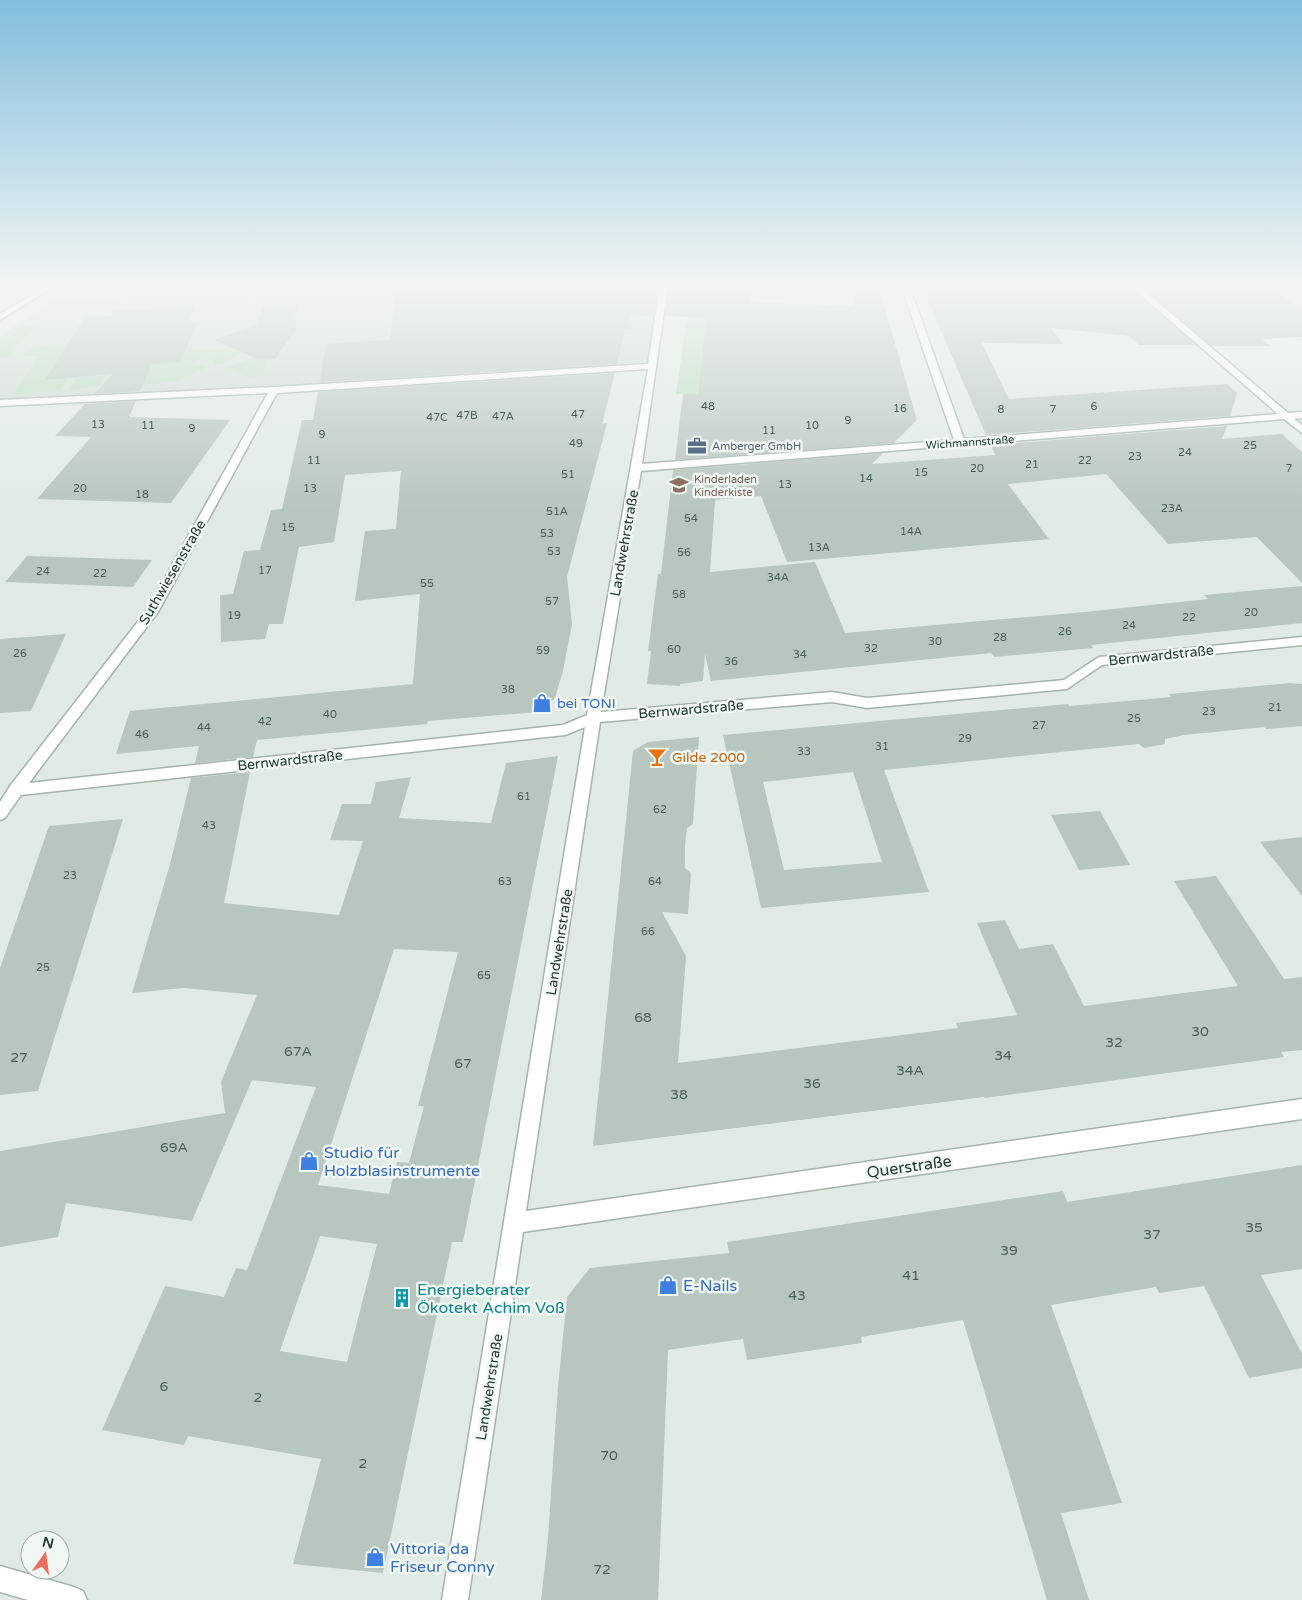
<svg xmlns="http://www.w3.org/2000/svg" width="1302" height="1600" font-family="'Varela Round',sans-serif">
<style>
.built{fill:#cfdbd4}
.green{fill:#bbdcbf}
.building{fill:#b7c6be;fill-rule:evenodd}
.lines{fill:none;stroke-linecap:round;stroke-linejoin:round}
.street-casing{stroke:#a4b3ab;stroke-width:3}
.secondary-casing{stroke:#a0b6ac;stroke-width:3}
.street{fill:#fff;fill-rule:evenodd}
.secondary{fill:#fff;fill-rule:evenodd}
.labels{text-anchor:middle;stroke-width:5;stroke-linejoin:round;paint-order:stroke}
.number-label{font-size:11px;fill:#475e54}
.far-street-label{font-size:11px;fill:#223b31;stroke:#f1f8f4}
.far-service-label{font-size:11px;fill:#4e5e75;stroke:#f1f8f4;text-anchor:start}
.far-education-label{font-size:11px;fill:#785e54;stroke:#f1f8f4;text-anchor:start}
.street-label{font-size:14px;fill:#223b31;stroke:#f1f8f4}
.shop-label{font-size:14px;fill:#366cbe;stroke:#f1f8f4;text-anchor:start}
.food-label{font-size:14px;fill:#c56008;stroke:#f1f8f4;text-anchor:start}
.near-number-label{font-size:14px;fill:#475e54}
.near-shop-label{font-size:16px;fill:#366cbe;stroke:#f1f8f4;text-anchor:start}
.near-street-label{font-size:16px;fill:#223b31;stroke:#f1f8f4}
.near-culture-label{font-size:16px;fill:#0d838f;stroke:#f1f8f4;text-anchor:start}
</style>
<rect width="100%" height="100%" fill="#e1ebe5"/>
<path class="built" d="M291 285H664L653 366 0 403V336L58 298 137 296Z"/>
<path class="green" d="M687 317 706 318 698 394H676Z
M27 325 39 326 10 350 12 352 8 357 0 358V342Z
M68 344 45 380 68 378 60 391 13 394 38 356 21 357C30 344 54 345 68 344Z
M234 349 242 353 221 364H214L212 359 197 360 195 365H204L208 367 176 381 134 387 127 371 150 369 152 364 180 362 185 351Z
M260 356V359H266L261 377 250 378 228 367Z
M108 372 100 386 68 391 76 378 99 376 101 373Z"/>
<path class="building" d="M466 285H658L653 316 629 315 633 329H625L617 364 320 382 326 344 390 340 395 294 466 291Z
M670 285H751V302L853 306 852 287 879 288 917 420 894 443 675 460 683 394H698L706 318 665 316Z
M921 285H1127L1196 345H1139L1129 336 1051 328 1063 344 982 343 1009 399 1227 384 1237 393 1230 416 986 435Z
M1141 285H1264L1302 308V337L1262 339 1271 346H1212Z
M299 304 292 327 297 328 275 359H257L214 340 256 325 264 305Z
M196 306 189 321H198L180 362 152 364 140 391 94 394 113 374 45 380 85 317 111 316 114 311Z
M615 373 602 424 607 423 567 577 572 624 563 671 555 698 539 712 428 721 427 724 257 740 253 757 195 763 199 746 116 754 130 711 413 684 420 594 355 601 365 531 396 529 401 471 345 475 334 542 299 547 283 624H269L265 639 221 642 220 595 233 594 244 551 260 550 271 510 282 509 302 420H313L318 392Z
M136 401 129 417 230 420 171 503 37 499 91 437 55 436 85 404Z
M1227 426 1222 439 1282 434 1302 452V583L1257 537 1168 544 1106 474 1008 484 1049 539 787 562 761 496 715 500 710 572 815 562 845 633 1085 612 1208 599 1204 595 1302 586V623L1091 645 1093 648 1050 652 994 657 991 653 711 681 705 654 703 681 680 684V686L647 684 651 651H648L658 574H661L673 470 883 453 872 464 995 455 991 445Z
M27 556 152 560 133 587 5 582Z
M66 634 31 711 0 713V639Z
M1290 683 1302 684V726L1266 729 1264 727 1184 735 1165 739V744L1144 748 1139 744 884 770 929 892 761 908 723 735 1068 704 1069 706 1139 700 1171 697 1169 694ZM853 772 882 862 784 870 763 782Z
M699 737 693 824 687 828 685 846V868L691 873 688 914 662 912 686 956 678 1063 958 1028 956 1023 1017 1015 977 923 1005 920 1019 949 1053 944 1084 1006 1238 986 1174 881 1216 876 1284 979 1302 977V1050L1281 1052 1284 1057 985 1098 984 1097 593 1146 633 751 648 742Z
M558 756 463 1242H452L383 1573 293 1564 321 1459 188 1436 184 1445 102 1430 165 1286 224 1297 236 1268 247 1270 316 1087 252 1080 192 1221 66 1203 58 1237 0 1247V1151L225 1113 221 1082 257 995 183 988 132 993 170 864 191 778 250 772 224 903 339 915 363 841 330 840 342 804H371L376 782 411 777 399 818 491 823 506 763ZM394 949 458 952 418 1106H424L409 1163 397 1162 389 1194 318 1185ZM320 1236 377 1244 347 1362 280 1351Z
M1100 811 1130 865 1079 870 1051 815Z
M123 819 38 1091 0 1095V968L49 826Z
M1302 837V896L1260 842Z
M1302 1165V1269L1261 1275 1302 1354V1368L1249 1378 1204 1286 1159 1293 1156 1287 1051 1305 1122 1503 1061 1513 1089 1600H1047L963 1320 861 1337 862 1343 747 1360 743 1339 668 1350 658 1600H541L548 1538 558 1386 567 1297 590 1268 729 1253 727 1242 1063 1191 1067 1202Z"/>
<g class="lines">
<g class="street-casing">
<path id="street" d="M660 285H668L642 464 954 440 901 285H909L964 439 1278 414 1129 285H1138L1288 413 1302 412V418L1294 419 1302 425V433L1284 419 641 471 601 712 832 692 867 698 1064 680 1099 657 1302 637V645L1102 665 1067 689 867 708 832 702 600 722 526 1211 1302 1099V1119L523 1232 468 1600H442L585 727 565 735 21 795 5 818 0 820V802L10 786 147 610 268 393 0 406V400L274 387 648 364ZM648 369 587 715 563 725 29 783 158 612 277 393Z
M0 1566 74 1587 83 1591 87 1600H28L0 1592Z"/>
</g>
<g class="secondary-casing">
<path id="secondary" d="M48 285H57L0 320V314Z"/>
</g>
<use href="#street" class="street"/>
<use href="#secondary" class="secondary"/>
</g>
<linearGradient id="sky" x2="0" y2="1"><stop stop-color="#83bede"/><stop offset="0.56" stop-color="#f2f6f3"/><stop offset="1" stop-color="#f2f6f3" stop-opacity="0"/></linearGradient>
<rect width="1302" height="509" fill="url(#sky)"/>
<defs>
<g id="office-bare" transform="scale(1.5)"><path d="M-6-3h4V-5.5h4V-3h4V5H-6ZM-1-4.5V-3h2v-1.5ZM-6 0V1H6V0Z" fill="#5c6f8a" stroke="#f1f8f4" stroke-width="2.5" paint-order="stroke"/></g>
<g id="school-bare" transform="scale(1.5)"><path d="M0-5L7-2L0 1L-7-2ZM-4 1L0 2.5L4 1V4Q0 6-4 4Z" fill="#8d6e63" stroke="#f1f8f4" stroke-width="2.5" paint-order="stroke"/></g>
<g id="shop-bare" transform="scale(1.5)"><path d="M-5-2.5h2.3a2.7 3.5 0 0 1 5.4 0H5L5.5 6h-11ZM-1.5-2.5h3a1.5 2.3 0 0 0-3 0Z" fill="#3f7fe0" stroke="#f1f8f4" stroke-width="2.5" paint-order="stroke"/></g>
<g id="bar-bare" transform="scale(1.5)"><path d="M-6-5H6L.8 .8V4.5H3.5V6h-7V4.5H-.8V.8Z" fill="#e8710a" stroke="#f1f8f4" stroke-width="2.5" paint-order="stroke"/></g>
<g id="building-bare" transform="scale(1.5)"><path d="M-4-6H4V6H1V3H-1V6H-4ZM-2.5-4.3h1.7v1.8h-1.7ZM.8-4.3h1.7v1.8H.8ZM-2.5-1h1.7V.8h-1.7ZM.8-1h1.7V.8H.8Z" fill="#0f9aa8" stroke="#f1f8f4" stroke-width="2.5" paint-order="stroke"/></g>
</defs>
<g fill-rule="evenodd">
<use href="#office-bare" x="697" y="446"/>
<use href="#school-bare" x="679" y="485"/>
<use href="#shop-bare" x="542" y="703"/>
<use href="#bar-bare" x="657" y="757"/>
<use href="#shop-bare" x="309" y="1161"/>
<use href="#shop-bare" x="668" y="1285"/>
<use href="#building-bare" x="402" y="1298"/>
<use href="#shop-bare" x="375" y="1557"/>
</g>
<g class="labels">
<g class="number-label">
<text x="708" y="410">48</text>
<text x="1094" y="410">6</text>
<text x="900" y="412">16</text>
<text x="1001" y="413">8</text>
<text x="1053" y="413">7</text>
<text x="578" y="418">47</text>
<text x="467" y="419">47B</text>
<text x="503" y="420">47A</text>
<text x="437" y="421">47C</text>
<text x="848" y="424">9</text>
<text x="98" y="428">13</text>
<text x="148" y="429">11</text>
<text x="812" y="429">10</text>
<text x="192" y="432">9</text>
<text x="769" y="434">11</text>
<text x="322" y="438">9</text>
<text x="576" y="447">49</text>
<text x="1250" y="449">25</text>
<text x="1185" y="456">24</text>
<text x="1135" y="460">23</text>
<text x="314" y="464">11</text>
<text x="1085" y="464">22</text>
<text x="1032" y="468">21</text>
<text x="977" y="472">20</text>
<text x="1289" y="472">7</text>
<text x="921" y="476">15</text>
<text x="568" y="478">51</text>
<text x="866" y="482">14</text>
<text x="785" y="488">13</text>
<text x="80" y="492">20</text>
<text x="310" y="492">13</text>
<text x="142" y="498">18</text>
<text x="1172" y="512">23A</text>
<text x="557" y="515">51A</text>
<text x="691" y="522">54</text>
<text x="288" y="531">15</text>
<text x="911" y="535">14A</text>
<text x="547" y="537">53</text>
<text x="819" y="551">13A</text>
<text x="554" y="555">53</text>
<text x="684" y="556">56</text>
<text x="265" y="574">17</text>
<text x="43" y="575">24</text>
<text x="100" y="577">22</text>
<text x="778" y="581">34A</text>
<text x="427" y="587">55</text>
<text x="679" y="598">58</text>
<text x="552" y="605">57</text>
<text x="1251" y="616">20</text>
<text x="234" y="619">19</text>
<text x="1189" y="621">22</text>
<text x="1129" y="629">24</text>
<text x="1065" y="635">26</text>
<text x="1000" y="641">28</text>
<text x="935" y="645">30</text>
<text x="871" y="652">32</text>
<text x="674" y="653">60</text>
<text x="543" y="654">59</text>
<text x="20" y="657">26</text>
<text x="800" y="658">34</text>
<text x="731" y="665">36</text>
<text x="508" y="693">38</text>
<text x="1275" y="711">21</text>
<text x="1209" y="715">23</text>
<text x="330" y="718">40</text>
<text x="1134" y="722">25</text>
<text x="265" y="725">42</text>
<text x="1039" y="729">27</text>
<text x="204" y="731">44</text>
<text x="142" y="738">46</text>
<text x="965" y="742">29</text>
<text x="882" y="750">31</text>
<text x="804" y="755">33</text>
<text x="524" y="800">61</text>
<text x="660" y="813">62</text>
<text x="209" y="829">43</text>
<text x="70" y="879">23</text>
<text x="505" y="885">63</text>
<text x="655" y="885">64</text>
<text x="648" y="935">66</text>
<text x="43" y="971">25</text>
<text x="484" y="979">65</text>
</g>
<g class="far-street-label">
<text transform="translate(970 442) rotate(-4)" y="4">Wichmannstraße</text>
</g>
<g class="far-service-label">
<text x="712" y="450">Amberger GmbH</text>
</g>
<g class="far-education-label">
<text x="694" y="483">Kinderladen<tspan x="694" dy="13">Kinderkiste</tspan></text>
</g>
<g class="street-label">
<text transform="translate(624 543) rotate(-80)" y="5">Landwehrstraße</text>
<text transform="translate(172 572) rotate(-60)" y="5">Suthwiesenstraße</text>
<text transform="translate(1161 655) rotate(-6)" y="5">Bernwardstraße</text>
<text transform="translate(691 709) rotate(-5)" y="5">Bernwardstraße</text>
<text transform="translate(290 760) rotate(-6)" y="5">Bernwardstraße</text>
<text transform="translate(559 942) rotate(-81)" y="5">Landwehrstraße</text>
<text transform="translate(489 1387) rotate(-81)" y="5">Landwehrstraße</text>
</g>
<g class="shop-label">
<text x="557" y="708">bei TONI</text>
</g>
<g class="food-label">
<text x="672" y="762">Gilde 2000</text>
</g>
<g class="near-number-label">
<text x="643" y="1022">68</text>
<text x="1200" y="1036">30</text>
<text x="1114" y="1047">32</text>
<text x="298" y="1056">67A</text>
<text x="1003" y="1060">34</text>
<text x="19" y="1062">27</text>
<text x="463" y="1068">67</text>
<text x="910" y="1075">34A</text>
<text x="812" y="1088">36</text>
<text x="679" y="1099">38</text>
<text x="174" y="1152">69A</text>
<text x="1254" y="1232">35</text>
<text x="1152" y="1239">37</text>
<text x="1009" y="1255">39</text>
<text x="911" y="1280">41</text>
<text x="797" y="1300">43</text>
<text x="164" y="1391">6</text>
<text x="258" y="1402">2</text>
<text x="609" y="1460">70</text>
<text x="363" y="1468">2</text>
<text x="602" y="1574">72</text>
</g>
<g class="near-shop-label">
<text x="324" y="1158">Studio für<tspan x="324" dy="18">Holzblasinstrumente</tspan></text>
<text x="683" y="1291">E-Nails</text>
<text x="390" y="1554">Vittoria da<tspan x="390" dy="18">Friseur Conny</tspan></text>
</g>
<g class="near-street-label">
<text transform="translate(909 1166) rotate(-8)" y="6">Querstraße</text>
</g>
<g class="near-culture-label">
<text x="417" y="1295">Energieberater<tspan x="417" dy="18">Ökotekt Achim Voß</tspan></text>
</g>
</g>
<g transform="translate(45 1555) rotate(14)"><circle r="24" fill="#f1f8f4" stroke="#9eaca6"/>
<path d="M0-4L9 19L0 12L-9 19Z" fill="#ec6f5e"/>
<text y="-8" font-size="14" font-weight="bold" text-anchor="middle" fill="#223b31">N</text>
</g>
</svg>
